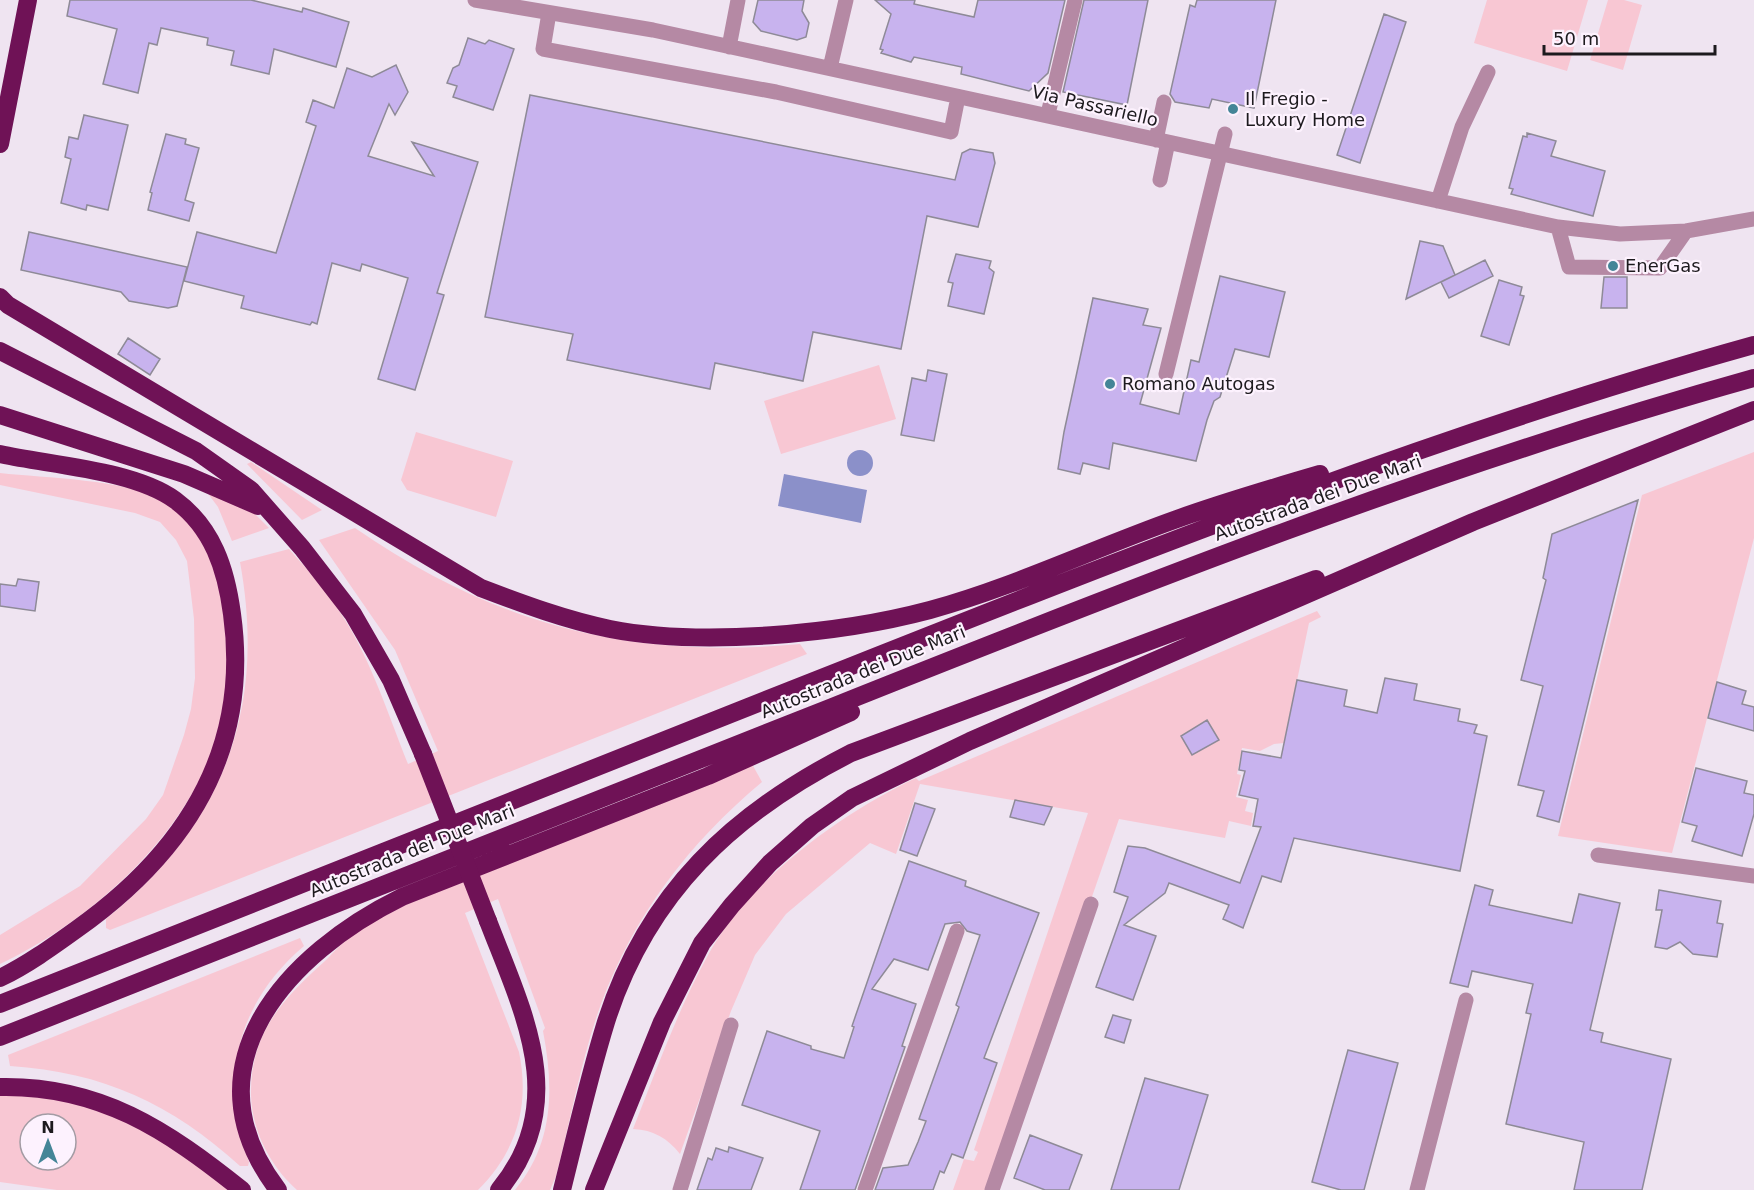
<svg xmlns="http://www.w3.org/2000/svg" width="1754" height="1190" font-family="'DejaVu Sans',sans-serif">
<style>
.green{fill:#f8c7d3;fill-rule:evenodd}
.water{fill:#8b90c9}
.building{fill:#c8b3ee;stroke:#8e8a97;stroke-width:1.5}
.lines{fill:none;stroke-linecap:round;stroke-linejoin:round}
.minor{stroke:#b589a4;stroke-width:15}
.highway{stroke:#6f1256;stroke-width:18}
.highway-bridge{stroke:#6f1256;stroke-width:18}
.poi-dot{fill:#448597;stroke:#fdf2fe;stroke-width:2}
.labels{text-anchor:middle;stroke-width:4.5;stroke-linejoin:round;paint-order:stroke}
.poi-label{font-size:18px;fill:#1d1a1e;stroke:#fdf2fe;text-anchor:start}
.street-label{font-size:18px;fill:#1d1a1e;stroke:#fdf2fe}
</style>
<rect width="100%" height="100%" fill="#efe4f1"/>
<path class="green" d="M1487 0H1588L1567 71 1474 43Z
M1608 0H1624L1642 5 1623 70 1590 60Z
M879 365 896 419 781 454 764 401Z
M416 432 513 461 496 517 407 490 401 480Z
M1754 452V538L1672 853 1558 836 1642 495Z
M251 462 322 510 302 520 247 464Z
M0 473C45 478 126 479 164 501 175 508 194 523 202 534 213 550 220 584 223 603 230 644 231 693 219 733 188 834 93 920 0 964V935L80 886 146 819 163 795 184 735 191 709 195 678 194 619 187 561 176 540 160 522 135 513 0 485Z
M206 491 250 509 269 528 232 541 218 507Z
M355 528C496 625 629 660 800 644L807 654 110 930 106 928V919C223 825 267 710 240 562L289 549C304 566 320 583 333 602 368 650 386 709 408 764L438 751 395 650 319 540Z
M1317 611 1321 617 1309 623 1284 743 1274 744 1260 751 1242 748 1237 774 1241 775 1236 797 1248 800 1245 811 1253 813 1251 826 1229 821 1225 838 1119 819 990 1190H953L964 1159 974 1161 978 1152 974 1150 1088 813 920 784 896 854 870 843 786 914 755 955 731 1011 680 1154C667 1138 654 1130 633 1129 656 1071 677 1012 707 957 746 882 841 813 916 778L919 781Z
M752 764 762 782C689 843 634 915 601 1004 581 1059 571 1119 556 1176L550 1190H515C554 1143 554 1088 543 1031L545 1028 498 899 465 913 519 1052C530 1105 517 1151 478 1190H297C270 1166 252 1131 251 1095 250 1033 282 1000 325 961 335 951 346 938 358 931 415 896 479 872 540 848 611 820 681 792 752 764Z
M300 938 304 946C236 1004 219 1079 249 1162L248 1166H240C172 1104 103 1072 10 1066L8 1055Z
M0 1092H26L127 1115 235 1190H57L0 1182ZM30 1124H66V1160H30Z"/>
<path class="water" d="M847 463a13 13 0 1 1 26 0a13 13 0 1 1-26 0Z
M784 474 867 490 861 523 778 506Z"/>
<path class="building" d="M70 0H251L302 12 303 8 349 22 336 67 274 49 269 74 231 65 234 51 207 45 208 38 161 28 157 45 149 43 138 93 103 84 117 29 67 16Z
M758 0H804L802 11 809 23 806 37 797 40 761 31 753 22Z
M875 0H915L914 4 974 17 978 0H1065L1048 73 1029 91 961 74 962 67 914 57 911 62 881 53 883 50 880 49 891 14Z
M1084 0H1148L1127 105 1063 92Z
M1197 0H1276L1254 108 1212 99 1209 108 1175 102 1170 94 1190 5 1195 7Z
M1384 14 1406 22 1360 163 1337 155Z
M468 38 485 44 489 40 514 49 493 110 453 97 457 86 447 83 453 68 459 65Z
M396 65 408 92 395 115 389 104 368 156 434 176 412 142 478 162 437 293 444 295 415 390 378 379 408 278 362 264 360 271 332 263 317 324 312 322 310 325 241 308 244 296 184 281 197 232 276 253 316 126 306 122 313 100 334 108 347 68 372 77Z
M530 95 955 180 962 153 970 149 993 153 995 163 978 227 927 216 901 349 813 332 803 381 715 363 710 389 567 360 573 334 485 317Z
M84 115 128 125 108 210 87 205 86 210 61 203 71 159 65 157 69 137 78 139Z
M1527 133 1556 141 1551 156 1605 171 1593 216 1511 194 1513 189 1509 188 1523 136 1527 137Z
M166 134 186 139 185 144 199 148 185 200 194 203 189 221 148 210 152 193 150 192Z
M29 232 187 267 177 306 168 308 129 301 121 292 21 270Z
M1420 241 1443 246 1455 275 1406 299Z
M956 254 991 261 989 268 994 272 984 314 948 306 953 283 948 282Z
M1485 260 1493 276 1449 298 1441 282Z
M1220 276 1285 292 1269 357 1235 349 1220 397 1214 401 1207 420 1196 461 1113 443 1109 469 1083 463 1080 474 1058 469 1064 432 1093 298 1148 309 1143 325 1161 328 1140 404 1179 414 1191 360 1199 362Z
M1604 277H1627V308H1601Z
M1499 280 1522 287 1520 295 1524 296 1509 345 1481 336Z
M128 338 160 359 150 375 118 354Z
M928 370 947 374 934 441 901 435 912 378 926 381Z
M1638 500 1559 822 1537 816 1544 791 1518 785 1543 686 1521 680 1546 580 1543 578 1552 534Z
M18 579 39 582 35 611 0 606V584L16 586Z
M1385 678 1417 684 1414 700 1460 709 1458 721 1477 725 1474 733 1487 736 1460 871 1294 838 1281 882 1262 876 1243 928 1223 919 1229 905 1169 883 1165 893 1124 925 1156 936 1133 1000 1096 987 1128 897 1114 892 1128 846 1145 848 1240 883 1261 827 1253 826 1258 799 1239 795 1245 771 1239 770 1242 751 1281 758 1297 680 1347 690 1344 706 1377 713Z
M1717 682 1746 691 1742 704 1754 707V731L1708 718Z
M1207 720 1219 740 1192 755 1181 736Z
M1696 768 1747 781 1744 793 1754 795V814L1742 856 1692 841 1697 826 1682 822Z
M1015 800 1052 807 1044 825 1010 817Z
M915 803 935 809 917 856 900 850Z
M909 861 966 881 965 886 1039 913 984 1058 997 1063 963 1158 952 1154 944 1173 940 1171 933 1190H875L883 1168 908 1165 918 1142 926 1121 919 1119 959 1007 956 1005 980 935 967 931 960 922 945 924 928 970 894 959 872 989 916 1004 902 1046 905 1047 855 1190H800L820 1131 742 1105 767 1031 811 1046V1049L844 1058 854 1027 852 1026Z
M1475 885 1493 890 1489 905 1572 923 1579 894 1620 903 1590 1030 1603 1033 1601 1042 1671 1059 1642 1190H1574L1584 1142 1506 1124 1531 1014 1526 1013 1533 984 1472 971 1468 987 1450 983Z
M1659 890 1721 901 1717 923 1723 924 1717 957 1693 954 1680 942 1667 949 1655 947 1662 910H1656Z
M1113 1015 1131 1020 1124 1043 1105 1037Z
M1348 1050 1398 1063 1364 1190H1341L1312 1182Z
M1145 1078 1208 1095 1179 1190H1111Z
M1030 1135 1082 1155 1069 1190H1045L1014 1178Z
M729 1147 763 1158 751 1190H697L708 1158 712 1160 716 1148 728 1152Z"/>
<g class="lines">
<path class="minor" d="M475 0 653 30 1558 227 1620 234 1686 231 1754 219
M549 13 543 49 776 92 951 132 958 97
M729 47 738 0
M830 68 846 0
M1048 114 1075 0
M1156 140 1164 102
M1160 180 1168 142
M1438 201 1462 127 1488 72
M1558 227 1569 267 1660 268 1686 231
M1166 374 1225 134
M1598 855 1754 876
M680 1190 731 1025
M865 1190 957 931
M992 1190 1091 904
M1417 1190 1466 1000"/>
<path class="highway" d="M0 144 28 0
M0 297 8 305 481 588C523 604 566 620 610 629 702 647 840 634 930 610 1014 587 1095 548 1177 519 1224 502 1272 488 1320 474
M0 351 196 451 251 490 302 548 353 614 391 680 423 754
M0 415 184 474 258 506
M0 454C50 465 134 470 175 500 213 528 226 569 232 614 251 751 184 853 77 929 52 947 27 965 0 978
M488 921C523 1012 571 1103 499 1190
M0 1004C283 892 566 779 849 667 1147 549 1445 431 1754 345
M0 1037C277 927 554 817 832 707 1135 586 1439 466 1754 378
M0 1087C100 1085 167 1130 242 1190
M278 1190C183 1065 288 953 402 897L708 776 851 712
M562 1190C576 1134 589 1077 606 1022 647 893 733 813 851 753L1316 579
M594 1190 662 1022 702 943 732 905 770 863 812 826 852 798 970 741 1473 522 1754 410"/>
<path class="highway-bridge" d="M423 754 488 921"/>
</g>
<g class="poi-dot">
<circle cx="1233" cy="109" r="6"/>
<circle cx="1613" cy="266" r="6"/>
<circle cx="1110" cy="384" r="6"/>
</g>
<g class="labels">
<g class="poi-label">
<text x="1245" y="105">Il Fregio -<tspan x="1245" dy="21">Luxury Home</tspan></text>
<text x="1625" y="272">EnerGas</text>
<text x="1122" y="390">Romano Autogas</text>
</g>
<g class="street-label">
<text transform="translate(1095 106) rotate(13)" y="6">Via Passariello</text>
<text transform="translate(1318 498) rotate(-20)" y="6">Autostrada dei Due Mari</text>
<text transform="translate(863 672) rotate(-22)" y="6">Autostrada dei Due Mari</text>
<text transform="translate(412 851) rotate(-22)" y="6">Autostrada dei Due Mari</text>
</g>
</g>
<g transform="translate(48 1142)"><circle r="28" fill="#fdf2fe" stroke="#a39ca4" stroke-width="1.5"/>
<path d="M0-4.5L10 22L0 15L-10 22Z" fill="#448597"/>
<text y="-9" font-size="16" font-weight="bold" text-anchor="middle" fill="#1d1a1e">N</text>
</g>
<path d="M1544 45v9h171v-9" fill="none" stroke="#1d1a1e" stroke-width="3"/>
<text x="1553" y="45" font-size="18" fill="#1d1a1e" stroke="#fdf2fe" stroke-width="4.5" paint-order="stroke">50 m</text>
</svg>
